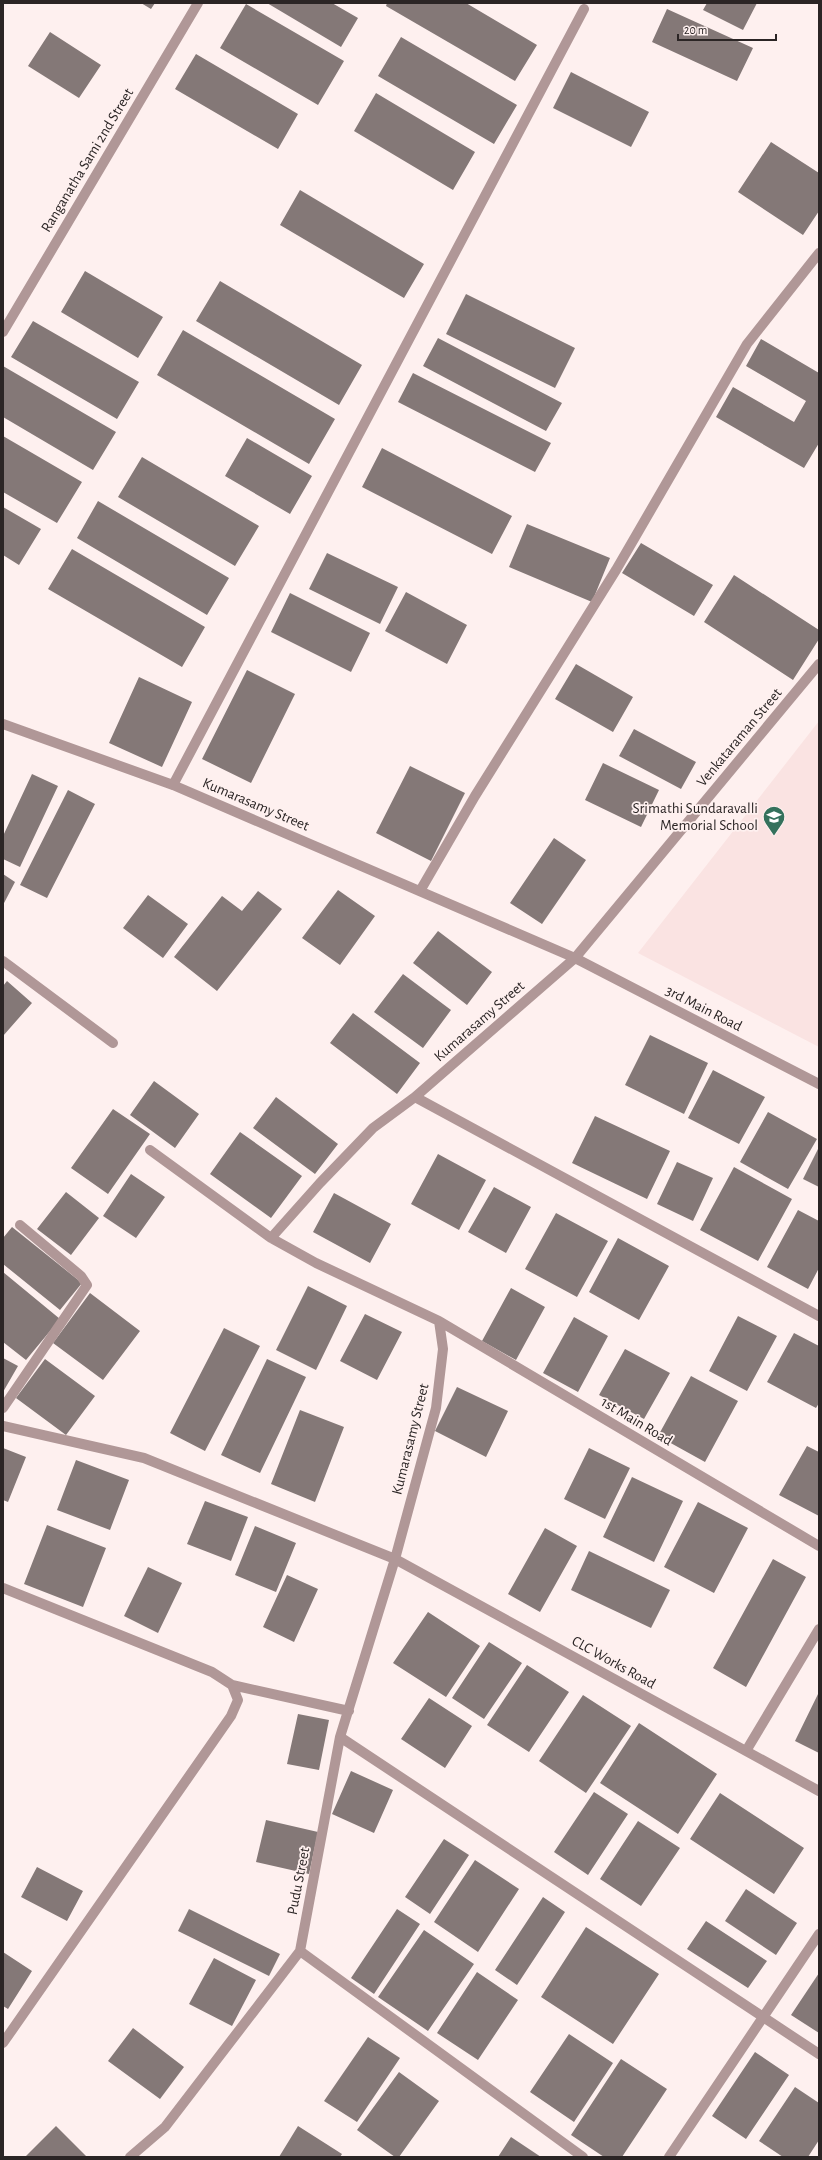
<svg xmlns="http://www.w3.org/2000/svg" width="822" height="2160" font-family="'Alegreya Sans',sans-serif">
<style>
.built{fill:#fae3e2}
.building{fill:#847877}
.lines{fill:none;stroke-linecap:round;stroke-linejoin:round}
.minor{stroke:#b09797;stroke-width:10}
.labels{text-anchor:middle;stroke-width:3.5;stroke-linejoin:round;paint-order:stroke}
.street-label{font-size:15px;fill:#2b2525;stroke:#fef0ef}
.poi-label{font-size:15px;fill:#2b2525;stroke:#fef0ef;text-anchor:end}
</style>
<rect width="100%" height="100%" fill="#fef0ef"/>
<path class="built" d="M819 721V1047L638 953Z"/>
<path class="building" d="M141 3H155L151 9Z
M267 3H332L358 18 341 47Z
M387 3H466L537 45 515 81 386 6Z
M707 3H757L743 30 703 10Z
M246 4 344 61 318 105 220 48Z
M667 9 753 48 737 81 652 42Z
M50 32 101 65 79 98 28 66Z
M401 37 517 105 494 144 378 76Z
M196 54 298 114 278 149 175 89Z
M571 72 649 112 631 147 553 108Z
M376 93 475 152 453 190 354 131Z
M771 142 819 173V211L803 235 738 192Z
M300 190 424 264 404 298 280 225Z
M85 271 163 317 138 358 61 312Z
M220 281 362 365 339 405 196 321Z
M466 294 575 348 555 388 446 334Z
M33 321 139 382 117 419 11 357Z
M183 330 335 419 309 464 157 375Z
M438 338 562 403 546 431 423 366Z
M761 339 819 373V443L804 468 716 417 733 387 794 422 806 401 746 366Z
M3 366 116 432 93 470 3 417Z
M413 373 551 443 535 472 398 402Z
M3 436 82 482 57 523 3 492Z
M247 438 312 476 290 514 225 476Z
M382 448 512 516 492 554 362 487Z
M142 457 259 526 235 566 118 497Z
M98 501 229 578 207 615 77 538Z
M3 507 41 529 19 565 3 555Z
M527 524 610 558 592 602 509 567Z
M641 543 713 585 694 616 622 573Z
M72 549 205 627 182 667 48 589Z
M327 553 398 587 380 624 309 589Z
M734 575 819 630V639L793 680 704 622Z
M406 592 467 625 447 664 385 631Z
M290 593 370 633 351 672 271 632Z
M576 664 633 697 613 732 555 699Z
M247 670 295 694 251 783 202 759Z
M139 677 192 702 162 767 109 743Z
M634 729 696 762 681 789 619 756Z
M603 763 659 790 641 827 585 800Z
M410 766 465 793 431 861 376 833Z
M32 774 58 786 20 867 3 859V836Z
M68 790 95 804 47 898 20 885Z
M554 838 586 860 542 924 510 903Z
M3 874 15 882 3 905Z
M338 890 375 916 340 965 302 938Z
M258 891 282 909 217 991 174 957 222 896 242 911Z
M148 895 188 924 163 958 123 928Z
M438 931 492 972 467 1005 413 963Z
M403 974 451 1010 423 1048 374 1012Z
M7 981 32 1003 3 1036V986Z
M353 1013 420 1063 397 1094 330 1043Z
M650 1035 708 1063 684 1114 625 1085Z
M713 1070 765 1097 739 1144 688 1118Z
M154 1081 199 1114 175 1148 130 1115Z
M276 1097 338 1144 315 1174 253 1128Z
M113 1109 150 1134 108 1194 71 1168Z
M768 1112 817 1139 788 1189 740 1162Z
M595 1116 670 1151 647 1199 572 1163Z
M240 1132 302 1176 271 1218 210 1174Z
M819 1147V1187L803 1179Z
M438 1154 486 1180 459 1230 411 1204Z
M677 1162 713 1178 693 1221 657 1204Z
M734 1167 792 1199 758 1261 700 1230Z
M131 1174 165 1197 136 1238 103 1216Z
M494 1187 531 1207 506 1253 468 1232Z
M66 1192 99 1218 71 1255 37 1229Z
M334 1193 391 1224 370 1263 313 1232Z
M798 1210 819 1221V1268L808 1289 767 1267Z
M556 1213 608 1241 577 1297 525 1269Z
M12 1227 82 1283 60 1310 3 1264V1238Z
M618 1238 669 1266 639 1320 589 1292Z
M3 1272 60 1319 26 1360 3 1342Z
M308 1286 347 1306 316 1370 276 1350Z
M511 1288 545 1307 516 1360 482 1341Z
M90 1293 140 1331 103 1380 53 1343Z
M365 1314 402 1332 377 1380 340 1361Z
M738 1316 777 1336 747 1391 709 1371Z
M574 1317 608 1336 578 1392 543 1373Z
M224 1328 260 1346 205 1451 170 1433Z
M794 1333 819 1346V1403L816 1408 767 1382Z
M625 1349 670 1373 644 1419 599 1395Z
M3 1358 18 1366 3 1392Z
M45 1359 95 1396 66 1435 16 1398Z
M267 1359 306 1377 260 1473 221 1455Z
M691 1376 738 1401 705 1462 658 1436Z
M457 1387 508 1411 486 1457 435 1431Z
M300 1410 344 1427 315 1502 271 1484Z
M807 1446 819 1452V1516L779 1495Z
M3 1448 26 1457 8 1502 3 1500Z
M589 1448 630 1468 605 1519 564 1499Z
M76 1460 129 1480 110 1530 57 1510Z
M632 1477 683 1501 654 1562 603 1537Z
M205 1501 248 1517 231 1561 187 1544Z
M698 1502 748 1528 714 1593 664 1567Z
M47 1525 106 1548 83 1607 24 1584Z
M255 1526 296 1543 276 1592 235 1575Z
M545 1528 577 1546 540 1612 508 1594Z
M589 1551 670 1590 651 1628 571 1590Z
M773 1559 806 1577 746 1687 713 1668Z
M148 1567 182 1583 158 1633 124 1616Z
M287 1575 318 1589 294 1642 263 1627Z
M428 1612 480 1646 446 1697 393 1663Z
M489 1642 522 1663 484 1719 452 1698Z
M527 1665 569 1692 529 1752 487 1725Z
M819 1692V1753L795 1741Z
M583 1695 631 1726 586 1793 539 1761Z
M429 1698 472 1726 445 1768 401 1739Z
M298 1714 329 1720 319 1770 287 1764Z
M639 1723 717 1774 678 1834 600 1783Z
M351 1771 393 1790 374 1833 332 1814Z
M594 1792 628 1814 588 1875 554 1852Z
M720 1793 804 1848 774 1894 690 1839Z
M266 1820 318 1832 309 1874 256 1862Z
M638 1821 680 1848 641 1906 600 1879Z
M444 1839 469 1855 430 1914 405 1897Z
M475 1860 519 1889 478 1952 434 1922Z
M37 1867 83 1891 67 1921 21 1897Z
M746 1889 797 1923 776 1955 725 1921Z
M543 1897 565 1912 517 1985 495 1970Z
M189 1909 280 1954 269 1976 178 1931Z
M397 1909 420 1924 374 1994 351 1978Z
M706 1921 767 1961 748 1988 687 1949Z
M586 1927 659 1974 613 2044 541 1997Z
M424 1930 474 1964 428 2031 378 1997Z
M3 1952 32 1971 8 2009 3 2006Z
M214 1958 256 1980 232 2026 189 2004Z
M477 1972 518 2000 478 2060 437 2033Z
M819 1973V2033L791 2015Z
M133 2028 184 2067 160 2099 108 2061Z
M569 2034 613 2063 574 2122 530 2092Z
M368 2037 400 2058 357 2122 324 2101Z
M755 2052 789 2075 746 2139 712 2116Z
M621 2059 667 2089 622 2157H604L571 2135Z
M399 2072 439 2101 399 2157H395L357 2130Z
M795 2087 819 2103V2140L808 2157H783L759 2141Z
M56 2126 87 2157H25Z
M298 2126 342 2154 340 2157H279Z
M511 2137 541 2157H498Z"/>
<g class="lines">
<path class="minor" d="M3 332 198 3
M3 724 173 785 575 958 819 1084
M173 785 584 9
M420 891 475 796 616 570 747 344 819 253
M3 961 113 1043
M415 1097 819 1316
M150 1150 271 1238
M439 1321 819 1546
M3 1408 87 1285 81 1276 20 1225
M3 1426 144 1458 395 1559 819 1791
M3 1588 212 1672 232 1685
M340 1737 819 2054
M746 1751 819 1629
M300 1951 583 2157
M3 2043 231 1716 238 1700 232 1685 349 1711
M130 2157 165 2127 300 1951 340 1737 395 1559 436 1408 443 1349 439 1321 316 1263 271 1238 320 1183 373 1128 415 1097 575 958 819 664
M669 2157 819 1934"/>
</g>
<defs>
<g id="school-pin" transform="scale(1.15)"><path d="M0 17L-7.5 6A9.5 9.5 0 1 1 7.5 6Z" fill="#34715c" stroke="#fef0ef"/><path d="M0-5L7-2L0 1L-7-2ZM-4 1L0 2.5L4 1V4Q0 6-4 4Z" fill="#fff"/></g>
</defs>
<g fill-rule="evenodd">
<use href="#school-pin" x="774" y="817"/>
</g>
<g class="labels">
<g class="street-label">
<text transform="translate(87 160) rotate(-59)" y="5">Ranganatha Sami 2nd Street</text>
<text transform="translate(739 737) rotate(-50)" y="5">Venkataraman Street</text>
<text transform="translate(256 804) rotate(23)" y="5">Kumarasamy Street</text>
<text transform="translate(704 1008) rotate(27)" y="5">3rd Main Road</text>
<text transform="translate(479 1021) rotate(-41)" y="5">Kumarasamy Street</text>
<text transform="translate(637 1421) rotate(31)" y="5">1st Main Road</text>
<text transform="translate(410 1439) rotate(-76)" y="5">Kumarasamy Street</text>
<text transform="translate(614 1662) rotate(29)" y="5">CLC Works Road</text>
<text transform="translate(298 1881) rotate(-79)" y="5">Pudu Street</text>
</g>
<g class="poi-label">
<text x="758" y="813">Srimathi Sundaravalli<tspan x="758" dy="17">Memorial School</tspan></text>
</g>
</g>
<rect width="822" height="2160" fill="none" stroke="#2b2525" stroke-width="8"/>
<path d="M678 34v6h98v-6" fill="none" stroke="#2b2525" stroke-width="2"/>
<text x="684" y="34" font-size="12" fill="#2b2525" stroke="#fef0ef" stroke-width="3" paint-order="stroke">20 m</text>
</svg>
